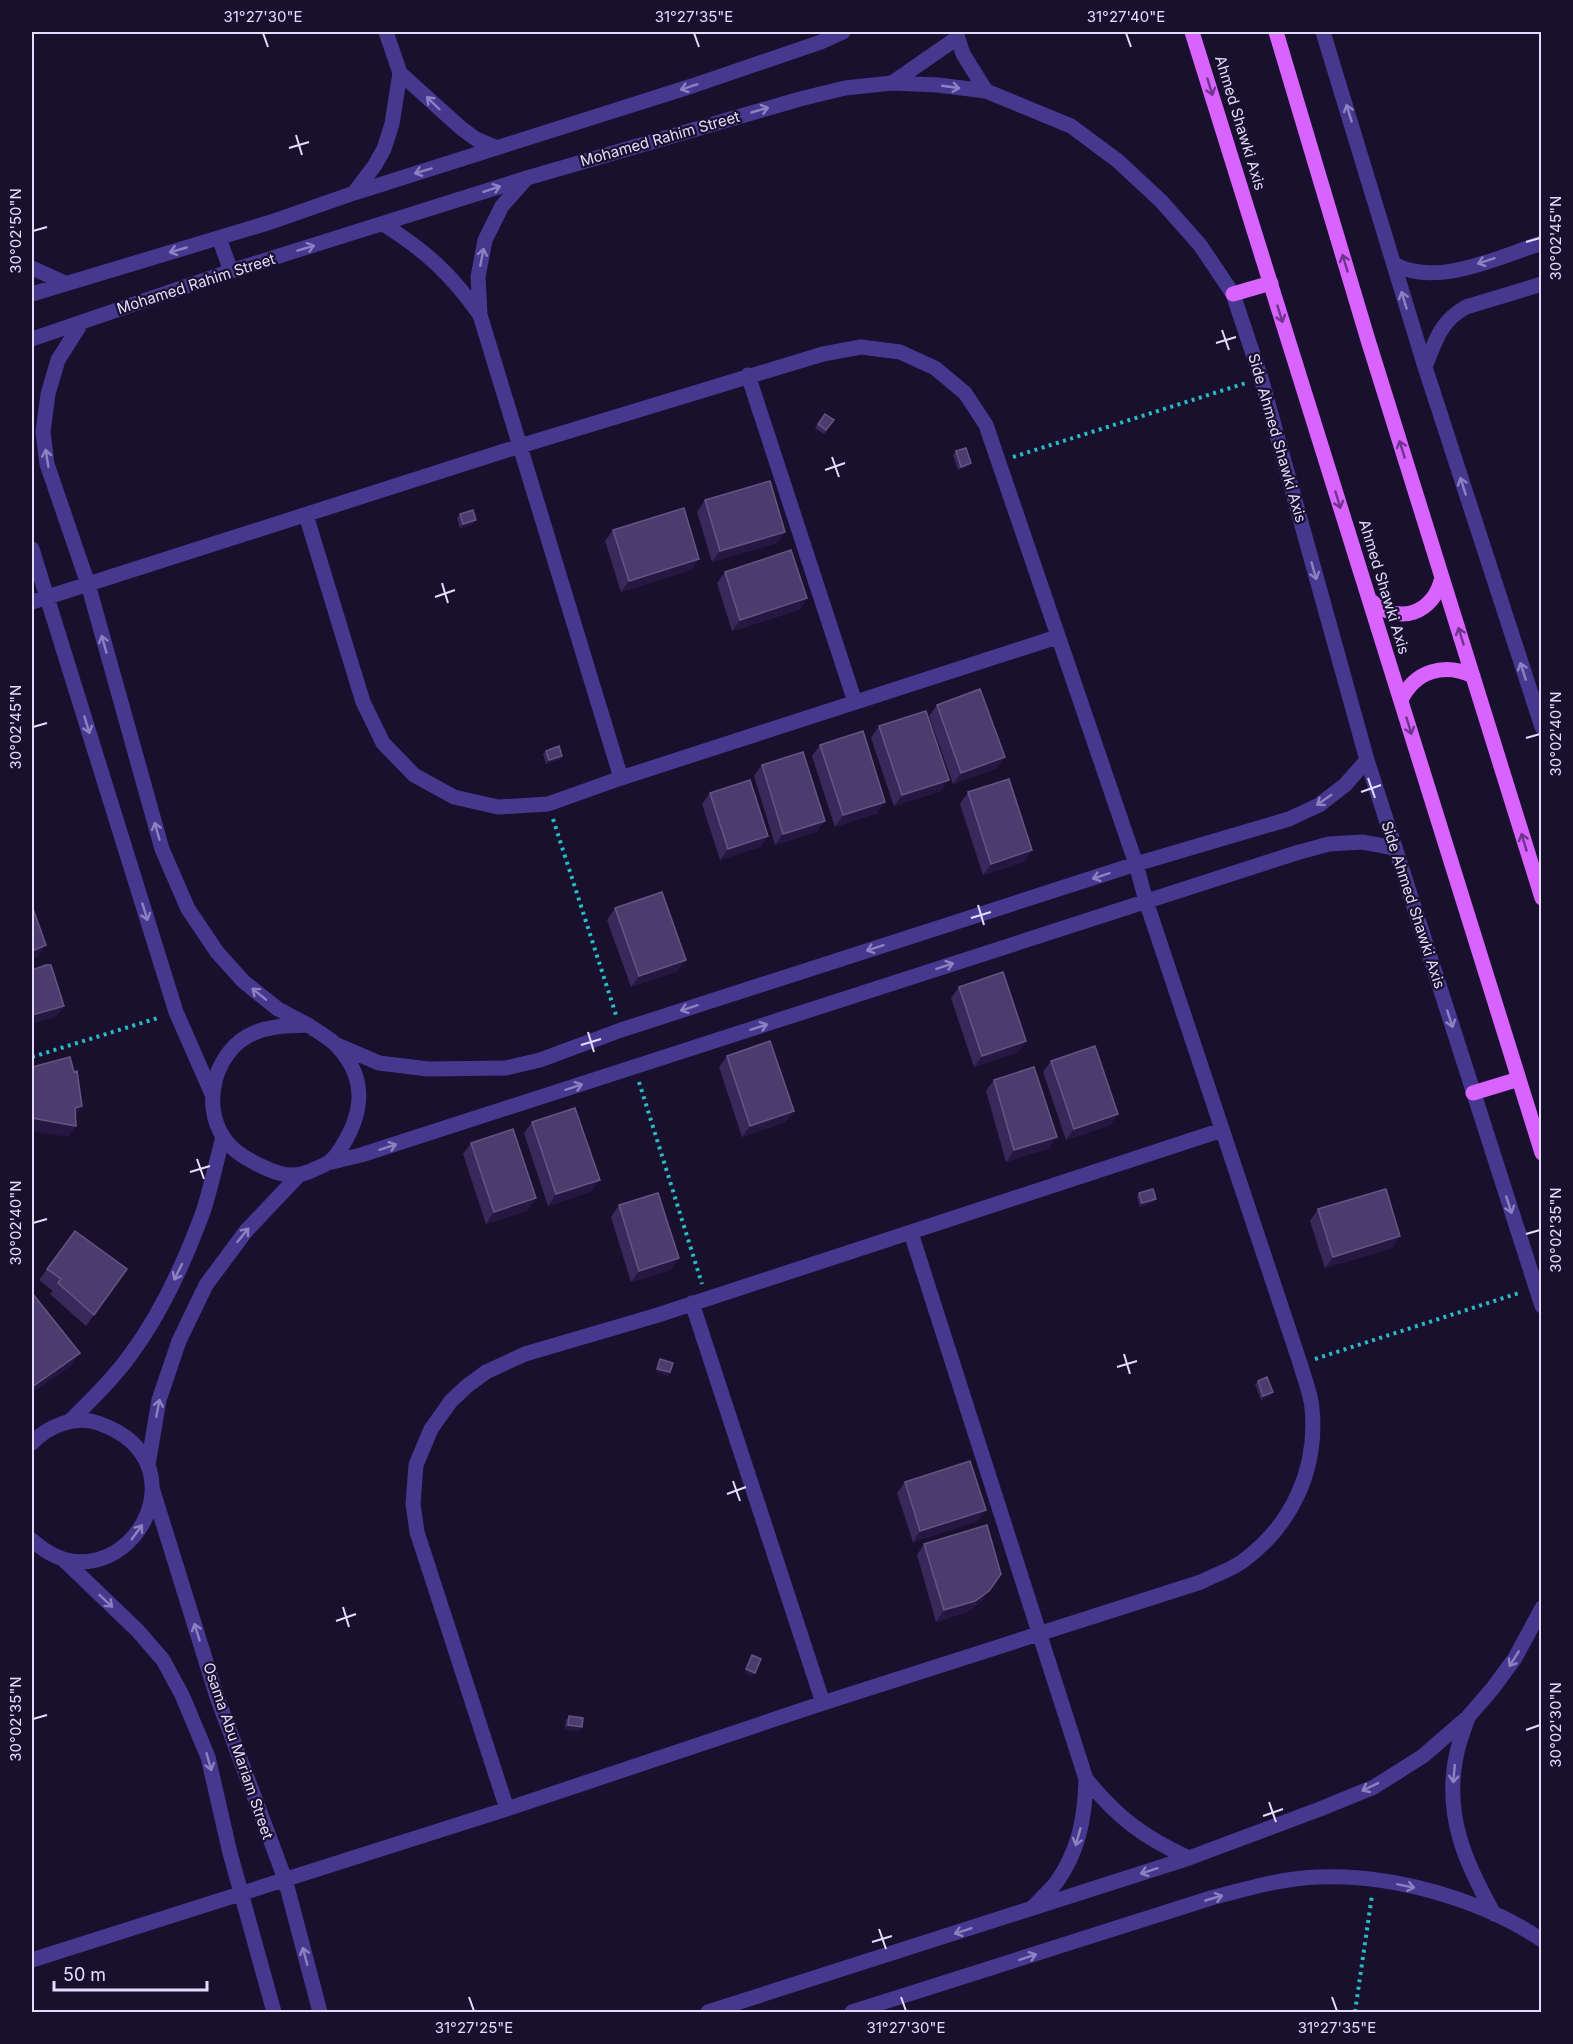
<svg xmlns="http://www.w3.org/2000/svg" width="1573" height="2044" font-family="Inter,sans-serif">
<style>
.lines{fill:none;stroke-linecap:round;stroke-linejoin:round}
.path{stroke:#29bbc6;stroke-width:4;stroke-dasharray:3 4.5;stroke-linecap:butt}
.minor{stroke:#46388f;stroke-width:15}
.major{stroke:#d863ff;stroke-width:15}
.wall{fill:#39295b}
.shaded-wall{fill:#241741}
.building{fill:#4b3c6d;stroke:#635584;stroke-width:1.5}
.oneway{stroke:#8d82c1}
.oneway2{stroke:#6f358c}
.ticks{fill:none;stroke:#e4dcff;stroke-width:2}
.labels{text-anchor:middle;stroke-width:4.5;stroke-linejoin:round;paint-order:stroke}
.street-label{font-size:15px;fill:#e4dcff;stroke:#19102d}
.neatline{fill:none;stroke:#e4dcff;stroke-width:2}
.ticks-label{font-size:15px;text-anchor:middle;fill:#e4dcff}
</style>
<rect width="100%" height="100%" fill="#19102d"/>
<g class="lines">
<path class="path" d="M1013 457 1246 383
M553 819 616 1015
M32 1057 161 1017
M639 1082 702 1284
M1315 1359 1522 1292
M1355 2012 1372 1895"/>
<path class="minor" d="M956 32 963 54 986 91
M1323 32 1425 367 1542 727
M400 73 461 128 476 139 497 148
M892 83 957 38
M526 179 502 206 485 240 478 277 480 315 621 778
M354 193 375 165 384 149 392 124 400 73 386 32
M383 224C426 251 451 274 480 315
M219 238 231 271
M1394 264C1437 288 1498 257 1542 243
M32 268 65 283
M32 294 271 222 354 193 692 86 821 42 843 32
M82 322 58 360 48 394 43 432 47 464 88 584 162 849 188 909 217 952 243 981 259 994 278 1009 308 1025
M32 339 231 271 527 178 800 99 845 88 892 83 938 85 986 91 1071 126 1118 161 1161 201 1200 245 1233 294 1261 378 1367 760 1542 1306
M1425 367C1435 342 1440 321 1466 307L1542 284
M748 375 855 702
M306 515 363 702 383 743 414 775 454 797 498 807 548 804 621 778 1057 637
M32 549 176 1012 212 1094
M32 602 520 446 823 354 861 347 900 352 935 368 965 393 986 425 1136 864 1146 901 1300 1363C1304 1378 1311 1394 1312 1408 1318 1469 1292 1525 1243 1561 1231 1570 1214 1575 1201 1582L823 1703 507 1809 32 1960
M308 1025C318 1032 330 1038 338 1047 370 1082 362 1118 337 1154 330 1164 321 1166 311 1171 292 1179 277 1174 259 1165 245 1158 233 1151 224 1138 200 1103 216 1049 254 1033 272 1025 290 1026 308 1025Z
M337 1045 379 1063 428 1069 506 1068 540 1060 621 1030 1136 864 1289 819 1319 805 1345 785 1367 760
M332 1162 361 1155 1296 853 1329 844 1362 842 1395 848
M911 1233 1086 1779C1085 1817 1079 1851 1056 1883 1049 1891 1041 1899 1033 1907
M692 1303 823 1703
M69 1422C91 1400 113 1379 131 1354 162 1312 185 1261 203 1212 211 1188 216 1162 223 1137
M32 1443C48 1426 75 1415 98 1423 216 1464 117 1618 32 1540
M148 1465 159 1400 179 1341 206 1285 246 1231 299 1175
M153 1491 217 1697 285 1879 320 2012
M64 1560 138 1631 163 1660 182 1695 208 1757 230 1853 274 2012
M1468 1717C1464 1730 1458 1744 1456 1757 1444 1816 1466 1864 1494 1914
M1086 1779C1118 1818 1143 1837 1189 1858
M507 1809 417 1532 413 1504 416 1465 431 1429 451 1401 467 1386 486 1372 525 1354 658 1315 1222 1130
M708 2012 1189 1858 1320 1809 1374 1787 1423 1756 1468 1717 1493 1688 1515 1658 1542 1608
M852 2012 1211 1898C1246 1889 1282 1878 1319 1877 1392 1874 1481 1899 1542 1940"/>
<path class="major" d="M1192 32 1542 1153
M1276 32 1368 340 1542 898
M1233 294 1271 283
M1370 600C1399 626 1434 614 1442 577
M1401 700C1415 671 1444 662 1473 676
M1473 1093 1519 1079"/>
</g>
<path class="wall" d="M825 414 834 420 824 434 815 428Z
M956 451 968 467 958 470 953 455Z
M705 500 785 532 777 543 712 562 697 512Z
M460 514 473 524 460 528 457 518Z
M613 530 691 570 621 592 605 541Z
M725 572 807 598 799 610 732 631 717 583Z
M937 705 997 768 953 784 929 716Z
M879 726 941 791 894 806 871 738Z
M820 745 877 813 835 827 812 756Z
M546 751 560 759 546 764 543 754Z
M762 765 817 832 775 845 754 776Z
M968 792 1024 862 983 875 960 804Z
M710 793 768 836 760 847 720 860 702 804Z
M615 908 678 971 631 987 607 920Z
M959 987 1026 1041 1018 1052 974 1067 951 998Z
M727 1056 786 1122 742 1137 719 1067Z
M1051 1061 1118 1114 1110 1125 1066 1140 1043 1072Z
M994 1080 1049 1148 1006 1162 986 1091Z
M532 1122 592 1191 548 1206 524 1133Z
M471 1143 536 1198 528 1210 486 1224 463 1154Z
M1139 1193 1156 1199 1154 1202 1140 1207 1137 1197Z
M619 1205 671 1270 631 1282 611 1217Z
M1318 1209 1393 1248 1325 1268 1310 1221Z
M75 1231 127 1269 86 1326 50 1294 53 1291 39 1280Z
M1258 1381 1273 1392 1270 1396 1261 1400 1255 1384Z
M905 1482 978 1521 913 1542 897 1493Z
M924 1544 981 1602 967 1612 936 1622 917 1555Z
M569 1716 582 1727 579 1731 565 1729 566 1720Z"/>
<path class="shaded-wall" d="M971 463 968 467 958 470 961 467Z
M476 520 473 524 460 528 463 524Z
M785 532 777 543 712 562 720 551Z
M699 559 691 570 621 592 629 581Z
M807 598 799 610 732 631 740 620Z
M562 756 560 759 546 764 549 760Z
M1005 757 997 768 953 784 961 773Z
M949 780 941 791 894 806 902 795Z
M885 802 877 813 835 827 843 815Z
M825 821 817 832 775 845 783 834Z
M768 836 760 847 720 860 728 849Z
M1032 850 1024 862 983 875 991 864Z
M46 945 38 957 32 959V951Z
M686 960 678 971 631 987 639 976Z
M64 1006 56 1017 32 1024V1015Z
M1026 1041 1018 1052 974 1067 982 1056Z
M82 1106 74 1118 75 1108Z
M794 1111 786 1122 742 1137 750 1126Z
M1118 1114 1110 1125 1066 1140 1074 1129Z
M32 1118 76 1126 68 1137 32 1131Z
M1057 1137 1049 1148 1006 1162 1014 1150Z
M600 1180 592 1191 548 1206 556 1194Z
M536 1198 528 1210 486 1224 494 1212Z
M1156 1199 1154 1202 1140 1207 1142 1203Z
M1400 1236 1393 1248 1325 1268 1333 1257Z
M679 1258 671 1270 631 1282 639 1271Z
M80 1353 72 1365 32 1393V1387Z
M657 1369 670 1372 668 1376 655 1372Z
M1273 1392 1270 1396 1261 1400 1263 1396Z
M986 1510 978 1521 913 1542 920 1531Z
M1001 1574 981 1602 967 1612 936 1622 944 1610Z
M746 1669 755 1673 752 1677 744 1673Z
M568 1725 582 1727 579 1731 565 1729Z"/>
<path class="building" d="M825 414 834 420 826 430 818 424Z
M966 448 971 463 961 467 956 451Z
M770 481 785 532 720 551 705 500Z
M684 508 699 559 629 581 613 530Z
M473 510 476 520 463 524 460 514Z
M791 550 807 598 740 620 725 572Z
M980 689 1005 757 961 773 937 705Z
M926 711 949 780 902 795 879 726Z
M863 731 885 802 843 815 820 745Z
M559 746 562 756 549 760 546 751Z
M803 752 825 821 783 834 762 765Z
M1009 779 1032 850 991 864 968 792Z
M750 780 768 836 728 849 710 793Z
M662 892 686 960 639 976 615 908Z
M32 906 46 945 32 951Z
M46 965H51L64 1006 32 1015V970Z
M1003 972 1026 1041 982 1056 959 987Z
M770 1041 794 1111 750 1126 727 1056Z
M1095 1046 1118 1114 1074 1129 1051 1061Z
M70 1057 74 1072 77 1071 82 1106 75 1108 76 1126 32 1118V1067Z
M1034 1067 1057 1137 1014 1150 994 1080Z
M575 1108 600 1180 556 1194 532 1122Z
M513 1129 536 1198 494 1212 471 1143Z
M1153 1189 1156 1199 1142 1203 1139 1193Z
M1386 1189 1400 1236 1333 1257 1318 1209Z
M658 1193 679 1258 639 1271 619 1205Z
M75 1231 127 1269 94 1315 58 1283 61 1279 47 1269Z
M32 1293 80 1353 32 1387Z
M660 1359 673 1363 670 1372 657 1369Z
M1267 1377 1273 1392 1263 1396 1258 1381Z
M970 1461 986 1510 920 1531 905 1482Z
M987 1525 1001 1574 989 1591 975 1601 944 1610 924 1544Z
M752 1655 761 1659 755 1673 746 1669Z
M569 1716 583 1718 582 1727 568 1725Z"/>
<defs><path id="oneway-shaft" d="M-6 0H5M1.5-3L5.5 0L1.5 3" fill="none" stroke-width="1.6" stroke-linecap="round" stroke-linejoin="round" transform="scale(1.5)"/></defs>
<g class="oneway">
<use href="#oneway-shaft" transform="translate(689 87) rotate(162)"/>
<use href="#oneway-shaft" transform="translate(951 87) rotate(8)"/>
<use href="#oneway-shaft" transform="translate(433 103) rotate(-136)"/>
<use href="#oneway-shaft" transform="translate(760 110) rotate(-16)"/>
<use href="#oneway-shaft" transform="translate(1349 113) rotate(-107)"/>
<use href="#oneway-shaft" transform="translate(423 171) rotate(163)"/>
<use href="#oneway-shaft" transform="translate(492 189) rotate(-18)"/>
<use href="#oneway-shaft" transform="translate(306 248) rotate(-17)"/>
<use href="#oneway-shaft" transform="translate(178 250) rotate(164)"/>
<use href="#oneway-shaft" transform="translate(482 257) rotate(-79)"/>
<use href="#oneway-shaft" transform="translate(1486 261) rotate(162)"/>
<use href="#oneway-shaft" transform="translate(1404 300) rotate(-107)"/>
<use href="#oneway-shaft" transform="translate(47 458) rotate(-99)"/>
<use href="#oneway-shaft" transform="translate(1463 486) rotate(-108)"/>
<use href="#oneway-shaft" transform="translate(1314 571) rotate(74)"/>
<use href="#oneway-shaft" transform="translate(104 644) rotate(-106)"/>
<use href="#oneway-shaft" transform="translate(1523 671) rotate(-108)"/>
<use href="#oneway-shaft" transform="translate(87 725) rotate(73)"/>
<use href="#oneway-shaft" transform="translate(1324 800) rotate(145)"/>
<use href="#oneway-shaft" transform="translate(157 831) rotate(-106)"/>
<use href="#oneway-shaft" transform="translate(1101 876) rotate(162)"/>
<use href="#oneway-shaft" transform="translate(145 912) rotate(73)"/>
<use href="#oneway-shaft" transform="translate(875 948) rotate(162)"/>
<use href="#oneway-shaft" transform="translate(945 966) rotate(-18)"/>
<use href="#oneway-shaft" transform="translate(259 994) rotate(-141)"/>
<use href="#oneway-shaft" transform="translate(689 1008) rotate(162)"/>
<use href="#oneway-shaft" transform="translate(1450 1019) rotate(72)"/>
<use href="#oneway-shaft" transform="translate(759 1027) rotate(-18)"/>
<use href="#oneway-shaft" transform="translate(574 1087) rotate(-18)"/>
<use href="#oneway-shaft" transform="translate(388 1147) rotate(-18)"/>
<use href="#oneway-shaft" transform="translate(1509 1205) rotate(72)"/>
<use href="#oneway-shaft" transform="translate(243 1235) rotate(-51)"/>
<use href="#oneway-shaft" transform="translate(178 1272) rotate(116)"/>
<use href="#oneway-shaft" transform="translate(158 1408) rotate(-79)"/>
<use href="#oneway-shaft" transform="translate(137 1532) rotate(-54)"/>
<use href="#oneway-shaft" transform="translate(106 1601) rotate(43)"/>
<use href="#oneway-shaft" transform="translate(197 1632) rotate(-107)"/>
<use href="#oneway-shaft" transform="translate(1514 1659) rotate(122)"/>
<use href="#oneway-shaft" transform="translate(209 1762) rotate(74)"/>
<use href="#oneway-shaft" transform="translate(1454 1774) rotate(95)"/>
<use href="#oneway-shaft" transform="translate(1370 1787) rotate(154)"/>
<use href="#oneway-shaft" transform="translate(1078 1837) rotate(106)"/>
<use href="#oneway-shaft" transform="translate(1149 1871) rotate(162)"/>
<use href="#oneway-shaft" transform="translate(1406 1886) rotate(12)"/>
<use href="#oneway-shaft" transform="translate(1214 1898) rotate(-16)"/>
<use href="#oneway-shaft" transform="translate(963 1931) rotate(162)"/>
<use href="#oneway-shaft" transform="translate(305 1956) rotate(-105)"/>
<use href="#oneway-shaft" transform="translate(1028 1957) rotate(-18)"/>
</g>
<g class="oneway2">
<use href="#oneway-shaft" transform="translate(1210 87) rotate(73)"/>
<use href="#oneway-shaft" transform="translate(1345 263) rotate(-107)"/>
<use href="#oneway-shaft" transform="translate(1280 314) rotate(73)"/>
<use href="#oneway-shaft" transform="translate(1402 449) rotate(-107)"/>
<use href="#oneway-shaft" transform="translate(1338 500) rotate(73)"/>
<use href="#oneway-shaft" transform="translate(1461 636) rotate(-107)"/>
<use href="#oneway-shaft" transform="translate(1409 726) rotate(73)"/>
<use href="#oneway-shaft" transform="translate(1524 842) rotate(-107)"/>
</g>
<path class="ticks" d="M263 33 268 47M694 33 699 47M1126 33 1131 47M296 135 302 155M289 148 309 142M33 231 47 227M1526 242 1540 238M1222 330 1229 350M1216 343 1236 337M832 457 839 477M825 470 845 463M442 583 448 603M435 597 455 590M33 727 47 723M1526 738 1540 734M1368 778 1375 798M1361 792 1381 785M978 905 984 925M971 918 991 912M588 1032 594 1052M581 1045 601 1039M197 1159 204 1179M190 1172 210 1166M33 1223 47 1219M1526 1234 1540 1230M1124 1354 1130 1374M1117 1367 1137 1361M733 1481 740 1501M727 1494 746 1487M343 1607 349 1627M336 1621 356 1614M33 1719 47 1715M1526 1730 1540 1725M1269 1802 1276 1822M1263 1816 1283 1809M879 1929 886 1949M872 1942 892 1936M469 1997 474 2011M901 1997 906 2011M1332 1997 1337 2011"/>
<g class="labels">
<g class="street-label">
<text transform="translate(1240 123) rotate(73)" y="5">Ahmed Shawki Axis</text>
<text transform="translate(660 139) rotate(-16)" y="5">Mohamed Rahim Street</text>
<text transform="translate(196 284) rotate(-18)" y="5">Mohamed Rahim Street</text>
<text transform="translate(1277 438) rotate(74)" y="5">Side Ahmed Shawki Axis</text>
<text transform="translate(1384 587) rotate(73)" y="5">Ahmed Shawki Axis</text>
<text transform="translate(1413 905) rotate(72)" y="5">Side Ahmed Shawki Axis</text>
<text transform="translate(238 1751) rotate(71)" y="5">Osama Abu Mariam Street</text>
</g>
</g>
<rect width="1573" height="2044" fill="none" stroke="#19102d" stroke-width="66"/>
<path d="M54 1981v9h153v-9" fill="none" stroke="#e4dcff" stroke-width="3"/>
<text x="63" y="1981" font-size="18" fill="#e4dcff" stroke="#19102d" stroke-width="4.5" paint-order="stroke">50 m</text>
<rect x="33" y="33" width="1507" height="1978" class="neatline"/>
<g class="ticks-label">
<text x="263" y="22">31°27'30"E</text>
<text x="694" y="22">31°27'35"E</text>
<text x="1126" y="22">31°27'40"E</text>
<text transform="translate(16 231) rotate(-90)" y="5">30°02'50"N</text>
<text transform="translate(1556 238) rotate(-90)" y="5">30°02'45"N</text>
<text transform="translate(16 727) rotate(-90)" y="5">30°02'45"N</text>
<text transform="translate(1556 734) rotate(-90)" y="5">30°02'40"N</text>
<text transform="translate(16 1223) rotate(-90)" y="5">30°02'40"N</text>
<text transform="translate(1556 1230) rotate(-90)" y="5">30°02'35"N</text>
<text transform="translate(16 1719) rotate(-90)" y="5">30°02'35"N</text>
<text transform="translate(1556 1725) rotate(-90)" y="5">30°02'30"N</text>
<text x="474" y="2033">31°27'25"E</text>
<text x="906" y="2033">31°27'30"E</text>
<text x="1337" y="2033">31°27'35"E</text>
</g>
</svg>
